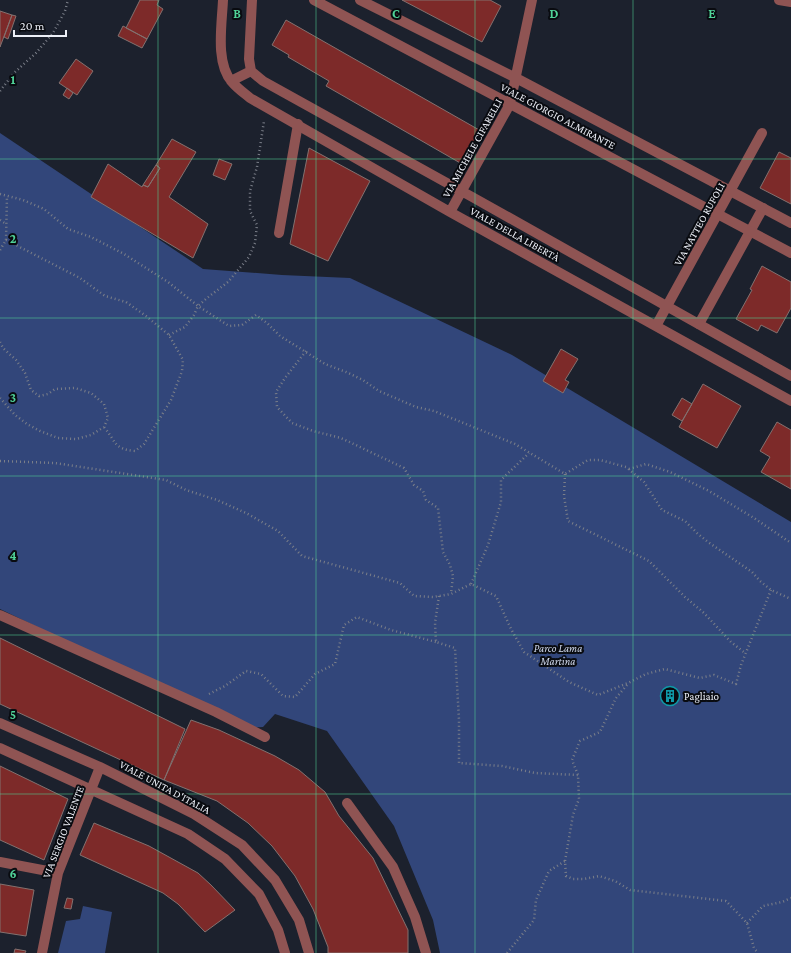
<svg xmlns="http://www.w3.org/2000/svg" width="791" height="953" font-family="'Crimson Pro',serif">
<style>
.green{fill:#32467a}
.building{fill:#7d2a29;stroke:#83716f}
.lines{fill:none;stroke-linecap:round;stroke-linejoin:round}
.path{stroke:#7b7f89;stroke-width:2.5;stroke-dasharray:1 3;stroke-linecap:butt}
.lane{stroke:#8f5453;stroke-width:10}
.street{stroke:#8f5453;stroke-width:10}
.grid{fill:none;stroke:#50d398;stroke-width:1;stroke-opacity:0.55}
.labels{text-anchor:middle;stroke-width:4;stroke-linejoin:round;paint-order:stroke}
.street-label{font-size:11px;fill:#edf0f8;stroke:#090b10}
.park-label{font-size:11px;font-style:italic;fill:#cfd8ec;stroke:#090b10}
.poi-label{font-size:11px;fill:#edf0f8;stroke:#090b10;text-anchor:start}
.grid-label{font-size:13px;text-anchor:middle;font-weight:bold;fill:#50d398;stroke:#090b10;stroke-width:4;stroke-linejoin:round;paint-order:stroke}
</style>
<rect width="100%" height="100%" fill="#1c212d"/>
<path class="green" d="M0 133 203 269 282 275 350 278 512 355 791 522V953H440L433 920 394 826 327 731 275 714 263 727 247 728 0 609Z
M83 906 112 912 105 953H58L66 921 80 919Z"/>
<path class="building" d="M140 0H159L157 5 163 9 147 39 126 28Z
M402 0H490L501 6 482 42Z
M0 11 12 15 0 47Z
M12 15 16 16 8 39 4 37Z
M286 20 481 131 462 164 326 86 329 81 288 57 289 55 272 45Z
M123 26 147 39 142 48 118 36Z
M76 59 93 71 77 95 59 83Z
M67 88 73 93 69 99 63 95Z
M172 139 196 152 169 197 208 224 193 258 91 197 108 164 142 187 143 185 148 187 160 168 156 165Z
M309 148 370 181 328 261 290 244Z
M779 152 791 158V204L760 188Z
M219 159 232 164 225 180 213 175Z
M156 165 160 168 148 187 143 185Z
M762 266 791 282V308L777 333 761 325 758 331 736 319 752 290 750 289Z
M561 349 578 359 565 380 569 382 563 393 543 381Z
M703 384 741 406 717 448 679 427Z
M682 398 692 404 682 421 672 415Z
M777 422 791 430V489L761 472 770 457 760 451Z
M0 638 185 729 164 780 0 704Z
M664 695a6 6 0 1 1 12 0a6 6 0 1 1-12 0Z
M191 720 219 730 275 756 299 770 325 792 339 816 373 858 408 930V953H328V947L313 909 295 876 272 846 248 823 217 801 164 780Z
M0 766 68 799 44 860 0 840Z
M94 823 149 846 198 873 211 885 235 910 205 932 178 904 163 893 80 855Z
M0 884 34 890 26 936 0 932Z
M67 898 73 899 71 909 64 908Z
M15 949 26 951 25 953H14Z"/>
<g class="lines">
<path class="path" d="M0 91 14 73 36 53 53 33 65 11 68 0
M0 194 23 200 44 209 68 229 91 237 124 254 168 282 198 306 229 326 242 325 256 315 267 323 280 336 325 364 346 372 363 380 379 391 416 407 434 411 515 444 565 474 588 460H600L626 467 644 482 662 510 685 521 697 533 708 542 752 572 760 581 771 590 791 599
M0 220 6 224
M6 240 80 278 105 296 126 302 146 316 169 335 183 360 182 371 171 400 144 444 135 451C113 449 116 441 104 427
M0 250 6 240 7 196
M169 335 185 327 194 315 198 306 207 298 228 282 249 257 255 243 257 225 250 211V191L257 167 264 121
M0 342 3 348 16 360 25 373 31 390 39 396 48 394 55 389 75 388 91 393 104 404 108 418 104 427 91 435 76 439 58 438 40 431 27 424 15 415 0 398
M306 351 285 378 276 392 277 407 292 423 313 431 341 438 404 468 414 485 423 491 426 500 438 508 443 552 450 565 453 576 451 594
M0 461 55 463 166 480 186 490 217 500 246 513 278 531 302 556 400 583 414 596 433 597 451 594 471 584 496 596 511 629 524 652 569 682 598 695 628 683 646 674 665 669 700 678 714 675 736 684 741 665 771 590
M629 469 646 464 670 472 709 491 754 518 791 543
M565 474 564 496 568 521 649 561 685 597 704 613 731 642 745 653
M471 584 488 545 501 502V480L529 453
M439 596 435 623 436 642 455 648 459 720V763L502 766 535 773 578 775
M627 685 616 698 600 732 580 741 572 760 578 775 579 799 573 815 565 861 566 876 573 879H584L599 876 615 881 630 890 726 901 747 923 754 948 758 953
M209 694 225 686 246 671 261 674 283 696 295 697 315 674 335 664 344 625 357 617 391 630 436 642
M747 923 763 906 782 902 791 898
M507 953 534 920 536 900 549 871 565 861"/>
<path class="lane" d="M279 233 298 124
M699 324 763 208
M0 615 216 712 265 737
M347 803 393 867 415 917 426 953"/>
<path class="street" d="M223 0C222 24 215 63 232 82 237 88 244 93 250 98L450 212 791 401
M314 0 791 253
M360 0 516 78 791 223
M779 0 791 2
M251 71 263 81 474 198 791 376
M251 71 249 59 252 0
M231 81 251 71
M450 212 510 104 532 0
M656 326 762 133
M0 723 100 767 194 814 242 845 275 880 299 920 309 953
M0 748 188 834 225 859 259 894 278 930 285 953
M0 862 58 873
M42 953 58 873 100 767"/>
</g>
<path class="grid" d="M158 0V953M316 0V953M475 0V953M633 0V953M0 159H791M0 318H791M0 476H791M0 635H791M0 794H791"/>
<defs>
<g id="building-ring" transform="scale(1)"><circle r="9.5" fill="#090b10" stroke="#0f9aa8" stroke-width="1.5"/><path d="M-4-6H4V6H1V3H-1V6H-4ZM-2.5-4.3h1.7v1.8h-1.7ZM.8-4.3h1.7v1.8H.8ZM-2.5-1h1.7V.8h-1.7ZM.8-1h1.7V.8H.8Z" fill="#0f9aa8"/></g>
</defs>
<g fill-rule="evenodd">
<use href="#building-ring" x="670" y="696"/>
</g>
<g class="labels">
<g class="street-label">
<text transform="translate(558 116) rotate(28)" y="4">VIALE GIORGIO ALMIRANTE</text>
<text transform="translate(472 148) rotate(-61)" y="4">VIA MICHELE CIFARELLI</text>
<text transform="translate(699 224) rotate(-61)" y="4">VIA NATTEO RUFOLI</text>
<text transform="translate(515 234) rotate(29)" y="4">VIALE DELLA LIBERTÀ</text>
<text transform="translate(165 787) rotate(28)" y="4">VIALE UNITA D'ITALIA</text>
<text transform="translate(63 832) rotate(-69)" y="4">VIA SERGIO VALENTE</text>
</g>
<g class="park-label">
<text x="558" y="652">Parco Lama<tspan x="558" dy="13">Martina</tspan></text>
</g>
<g class="poi-label">
<text x="684" y="700">Pagliaio</text>
</g>
</g>
<g class="grid-label">
<text x="237" y="18">B</text>
<text x="396" y="18">C</text>
<text x="554" y="18">D</text>
<text x="712" y="18">E</text>
<text x="13" y="84">1</text>
<text x="13" y="243">2</text>
<text x="13" y="402">3</text>
<text x="13" y="560">4</text>
<text x="13" y="719">5</text>
<text x="13" y="878">6</text>
</g>
<path d="M14 30v6h52v-6" fill="none" stroke="#edf0f8" stroke-width="2"/>
<text x="20" y="30" font-size="12" fill="#edf0f8" stroke="#090b10" stroke-width="3" paint-order="stroke">20 m</text>
</svg>
